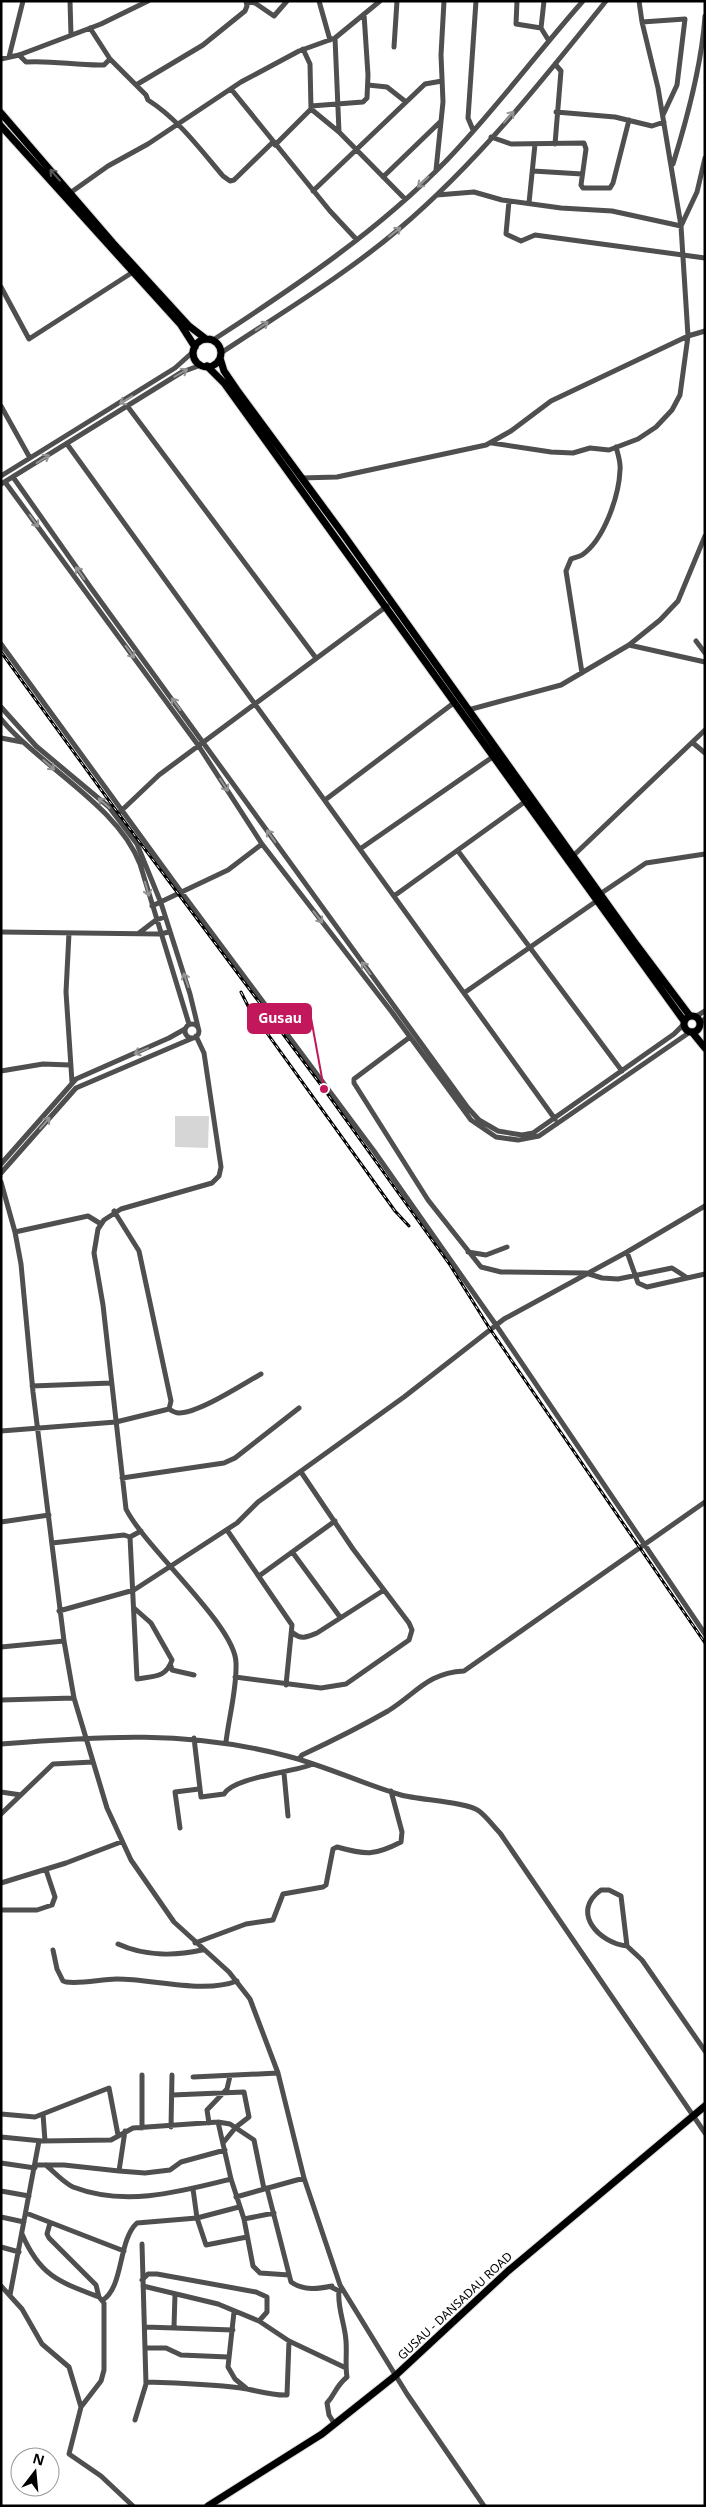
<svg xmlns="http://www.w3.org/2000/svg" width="706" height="2507" font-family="'Noto Sans',sans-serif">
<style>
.green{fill:#d6d6d6}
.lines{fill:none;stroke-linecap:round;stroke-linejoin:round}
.major-casing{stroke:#dbdbdb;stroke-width:9}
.minor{stroke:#4f4f4f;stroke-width:5}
.major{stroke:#000;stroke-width:7}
.rail-casing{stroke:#000;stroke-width:3}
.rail{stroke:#fff;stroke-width:1;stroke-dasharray:4;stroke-linecap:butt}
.oneway{stroke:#959595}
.oneway2{stroke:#595959}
.labels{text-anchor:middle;stroke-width:4;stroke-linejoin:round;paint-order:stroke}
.street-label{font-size:12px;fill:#000;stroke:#fff}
.leader{fill:none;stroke:#c2185b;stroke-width:2}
.callout-dot{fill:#c2185b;stroke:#fff;stroke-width:2}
.callout{fill:#c2185b;stroke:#c2185b;stroke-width:2}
.callout-label{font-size:14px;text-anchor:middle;font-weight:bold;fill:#fff}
</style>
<rect width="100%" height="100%" fill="#fff"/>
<path class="green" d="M175 1116H209L208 1148 175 1147Z"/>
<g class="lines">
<g class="major-casing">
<path id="major" d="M1 113 113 243 189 326 206 339
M1 126 181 325 195 347
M193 353a14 14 0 1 1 28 0a14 14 0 1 1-28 0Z
M220 358 224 371 237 390 343 534 633 940 690 1016
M207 366 224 383 684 1021
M684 1024a8 8 0 1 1 16 0a8 8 0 1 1-16 0Z
M692 1032 705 1048
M208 2506 322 2434 395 2376 508 2271 705 2106"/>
</g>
<path class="minor" d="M70 1 71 35
M246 1 255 3 274 16 287 1
M319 1 330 40
M517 1 516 24 541 28
M544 1 541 28 549 41
M642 22 685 19 677 85 663 115
M90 28 110 59 146 95 148 100C178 119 200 149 223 176L230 181 234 180 273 142
M335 38 339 132
M394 47 397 1
M19 55 26 62C52 60 78 66 104 65L110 59
M9 57 23 1
M1 59 19 55 101 24 148 1
M136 85 203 45 245 11 247 6 246 1
M368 85 387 87 406 102
M231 89 330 211 357 240
M311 106 363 102 367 98 368 75 364 14
M311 109 339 132 405 199
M556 112 615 117 652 126 664 122
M473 130 468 118 476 1
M491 137 511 144 584 143 586 149 581 185 583 188H610L613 183 629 120
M555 144 561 71 555 64
M275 145 311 109 310 64 303 49
M673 164C687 119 702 63 705 16
M436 170 443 102 441 55 444 1
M533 171 582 174
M383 177 440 122
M313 191 425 84 442 81
M70 193 108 166 148 144 241 82 299 51 335 38 380 1
M437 195 474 192 502 200 561 208 612 211 681 226 697 192 705 158
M509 201 506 234 521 241 535 235 705 258
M529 203 535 144
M1 287 29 339 133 272
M213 340C296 286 378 231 447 160 495 110 537 53 583 1
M221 353C281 313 345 275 399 229 477 163 542 81 606 1
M1 406 30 458
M128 407 316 658
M492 443 551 452 573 453 590 448 609 450 638 439 656 427 672 410 680 395 688 336 681 226 658 88 642 22 639 1
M67 444 555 1119
M1 476 175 368 194 351
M13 477 91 588 468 1108 479 1120 498 1131 522 1135 533 1133 674 1034 684 1024
M301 478 337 477 486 445 511 431 551 401 688 336 705 331
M5 482 198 745 262 844 391 1011 471 1120 496 1137 518 1140 539 1136 690 1032
M1 484 182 372 201 365
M696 641 705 653
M1 644 182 893 374 1151 496 1325 705 1634
M629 645 705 662
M582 673 566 571 571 559C575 557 579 557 582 555 604 540 619 496 620 470 621 463 618 454 616 447
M1 707 36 746 109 807 137 844 161 903 190 994 198 1027
M468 710 561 685 629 645 660 620 678 601 705 536
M1 719C42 768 117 805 140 864L189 1024
M1 738 22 742
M693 743 705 753
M325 800 455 702
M120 812 159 775 387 606
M360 849 494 756
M458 851 622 1071
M573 856 705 730
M600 894 646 863 705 854
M394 896 526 801
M152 906 228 870 262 844
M1 932 160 934 169 932
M69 933 66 992 72 1082
M139 933 156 920 165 917
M464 993 598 900
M695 1017 705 1011
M700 1023 705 1019
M185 1031a7 7 0 1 1 14 0a7 7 0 1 1-14 0Z
M196 1036 204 1053 221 1167 219 1176 212 1183 121 1209 104 1220 98 1229 94 1253 103 1305 126 1509C146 1549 236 1626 236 1663 237 1689 229 1716 226 1742
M410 1037 354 1079V1083L428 1200 481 1267 501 1272 586 1273 602 1278 618 1279 672 1268 686 1277
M1 1071 43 1064 70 1065
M1 1164 76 1079 169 1038 185 1029
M1 1173 76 1088 193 1038
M1 1182 15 1232 21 1264 33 1392 64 1641 74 1698 107 1808 131 1860 174 1922 229 1972 250 1999 278 2073 304 2178 340 2285 407 2394 484 2506
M15 1232 88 1216 101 1224
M468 1252 486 1255 507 1247
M627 1252 638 1283 647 1287 705 1274
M32 1386 111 1383
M169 1409C172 1411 175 1413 179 1413 199 1413 243 1384 261 1374
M1 1431 116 1422 169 1409 171 1401 139 1251 114 1211
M122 1478 224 1463 235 1458 299 1408
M1 1522 49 1515
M227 1530 292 1625 286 1685
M130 1537 137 1679C154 1676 166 1678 172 1660L151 1623 134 1608
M52 1543 124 1535 130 1537 141 1531
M293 1553 340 1617
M259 1576 335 1521
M59 1611 134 1590 237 1523 258 1502 404 1397 504 1319 627 1252 705 1206
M293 1633C301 1640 307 1637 317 1633L384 1590
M1 1647 64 1641
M171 1666 172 1670 194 1675
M235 1677 321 1688 346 1684 409 1640 412 1630 409 1623 353 1549 301 1472
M1 1700 74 1698
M194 1738 201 1797 224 1794C233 1777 292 1773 313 1764
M1 1744C101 1736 189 1730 287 1756 326 1766 363 1784 401 1795 419 1800 467 1802 479 1811 487 1817 493 1826 500 1833L705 2133
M299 1759 302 1755C332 1741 360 1727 388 1711 417 1693 427 1673 464 1671L705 1502
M284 1773 288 1816
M1 1792 21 1795
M1 1814 53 1764 93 1762
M180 1828 175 1792 199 1789
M1 1883 66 1863 121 1842
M601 1890H609L621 1896 627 1946C599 1943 570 1912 601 1890Z
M1 1910H37L52 1905 55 1897 46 1870
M195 1943 246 1924 273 1920 283 1894 323 1887 326 1885 333 1849 337 1847C366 1855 374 1856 401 1842L402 1832 391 1791
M118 1944C144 1956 175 1956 202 1950
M627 1946 642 1960 705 2051
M53 1950 57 1969 63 1981 66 1982C83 1984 101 1979 117 1979 153 1979 204 1994 237 1981
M142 2075V2128
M193 2077 278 2073
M172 2095 244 2092 249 2117 236 2127 223 2143
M1 2114 35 2117 109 2088 118 2135
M43 2114 45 2141
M209 2123 207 2110 227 2089 230 2076
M171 2127 172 2075
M1 2137 42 2141 111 2140 133 2128 218 2122
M1 2163 35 2168
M35 2165H64L119 2171 125 2131
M46 2165C54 2172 64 2183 73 2187 125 2207 179 2192 231 2179
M119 2171 145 2173 170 2170 181 2162 225 2150
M267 2188 291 2282C304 2291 318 2289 332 2286
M193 2189 197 2218 206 2245 247 2237
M264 2189 254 2140 230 2124 218 2122 231 2179 244 2219 253 2266 260 2273 289 2275
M1 2191 29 2196
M236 2197 304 2178
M26 2213 124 2251
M1 2217 24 2222
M244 2219 274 2213
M50 2223 47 2234 49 2238 96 2285 99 2297
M22 2234C40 2276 59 2282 99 2297L104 2303V2370L101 2381 81 2407
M1 2247 19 2252
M142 2280 148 2274H157L256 2292 267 2297V2312L259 2321
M1 2286 22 2309 42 2344 69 2367 81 2407 69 2454 101 2476 133 2506
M143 2286 218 2304 259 2321 289 2341 346 2368
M331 2287 339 2291C337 2307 345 2324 346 2341 347 2354 345 2365 347 2377 335 2387 336 2393 327 2403L329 2415 334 2423
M10 2295 39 2141
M103 2300C124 2286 118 2240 137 2223L197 2218 239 2207
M234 2312 228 2367 235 2379 246 2388
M145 2327 233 2330
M174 2327 175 2294
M145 2348H166L181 2355 228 2357
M146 2382C178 2383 209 2384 241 2388 255 2390 273 2396 287 2395L289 2341
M135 2420 146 2384 142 2244"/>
<use href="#major" class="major"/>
<g class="rail-casing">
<path id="rail" d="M1 652 118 813 324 1089 450 1265 490 1329 705 1643
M241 992 249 1008 395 1211 409 1226"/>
</g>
<use href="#rail" class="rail"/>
</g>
<defs><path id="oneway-shaft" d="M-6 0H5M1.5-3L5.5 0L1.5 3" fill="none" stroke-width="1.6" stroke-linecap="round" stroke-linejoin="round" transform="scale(1.25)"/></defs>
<g class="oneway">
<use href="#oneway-shaft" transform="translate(509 117) rotate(-49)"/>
<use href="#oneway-shaft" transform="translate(423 182) rotate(137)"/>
<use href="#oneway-shaft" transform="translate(395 232) rotate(-38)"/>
<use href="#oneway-shaft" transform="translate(262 326) rotate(-34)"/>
<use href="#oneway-shaft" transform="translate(181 373) rotate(-30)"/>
<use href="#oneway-shaft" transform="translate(126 400) rotate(149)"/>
<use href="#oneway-shaft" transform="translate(43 459) rotate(-32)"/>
<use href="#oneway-shaft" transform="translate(34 521) rotate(54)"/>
<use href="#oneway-shaft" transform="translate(80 573) rotate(-125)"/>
<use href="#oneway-shaft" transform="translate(130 652) rotate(54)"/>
<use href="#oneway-shaft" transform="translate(176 704) rotate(-126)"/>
<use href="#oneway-shaft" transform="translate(49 765) rotate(41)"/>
<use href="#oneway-shaft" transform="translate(224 785) rotate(57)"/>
<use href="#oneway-shaft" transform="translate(104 803) rotate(-139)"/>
<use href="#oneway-shaft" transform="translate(271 836) rotate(-125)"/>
<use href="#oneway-shaft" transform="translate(147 889) rotate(74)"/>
<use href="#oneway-shaft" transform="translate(318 917) rotate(52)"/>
<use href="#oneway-shaft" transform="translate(366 968) rotate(-126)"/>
<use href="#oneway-shaft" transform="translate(186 980) rotate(-109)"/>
<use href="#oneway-shaft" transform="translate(141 1051) rotate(157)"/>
<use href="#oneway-shaft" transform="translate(45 1123) rotate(-49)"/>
</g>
<use class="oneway2" href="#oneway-shaft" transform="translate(55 175) rotate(-131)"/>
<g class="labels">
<g class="street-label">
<text transform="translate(455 2306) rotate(-43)" y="4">GUSAU - DANSADAU ROAD</text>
</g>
</g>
<path class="leader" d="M324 1089L311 1018"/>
<circle class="callout-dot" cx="324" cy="1089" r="5"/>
<rect class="callout" x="248" y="1004" width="63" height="29" rx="5"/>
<g class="callout-label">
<text x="280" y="1023">Gusau</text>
</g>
<rect width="706" height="2507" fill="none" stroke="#000000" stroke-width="5"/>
<g transform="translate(35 2472) rotate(16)"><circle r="24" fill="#ffffff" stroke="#999999"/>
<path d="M0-4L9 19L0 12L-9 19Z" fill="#000000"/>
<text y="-8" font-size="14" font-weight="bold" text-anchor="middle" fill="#000000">N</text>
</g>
</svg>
